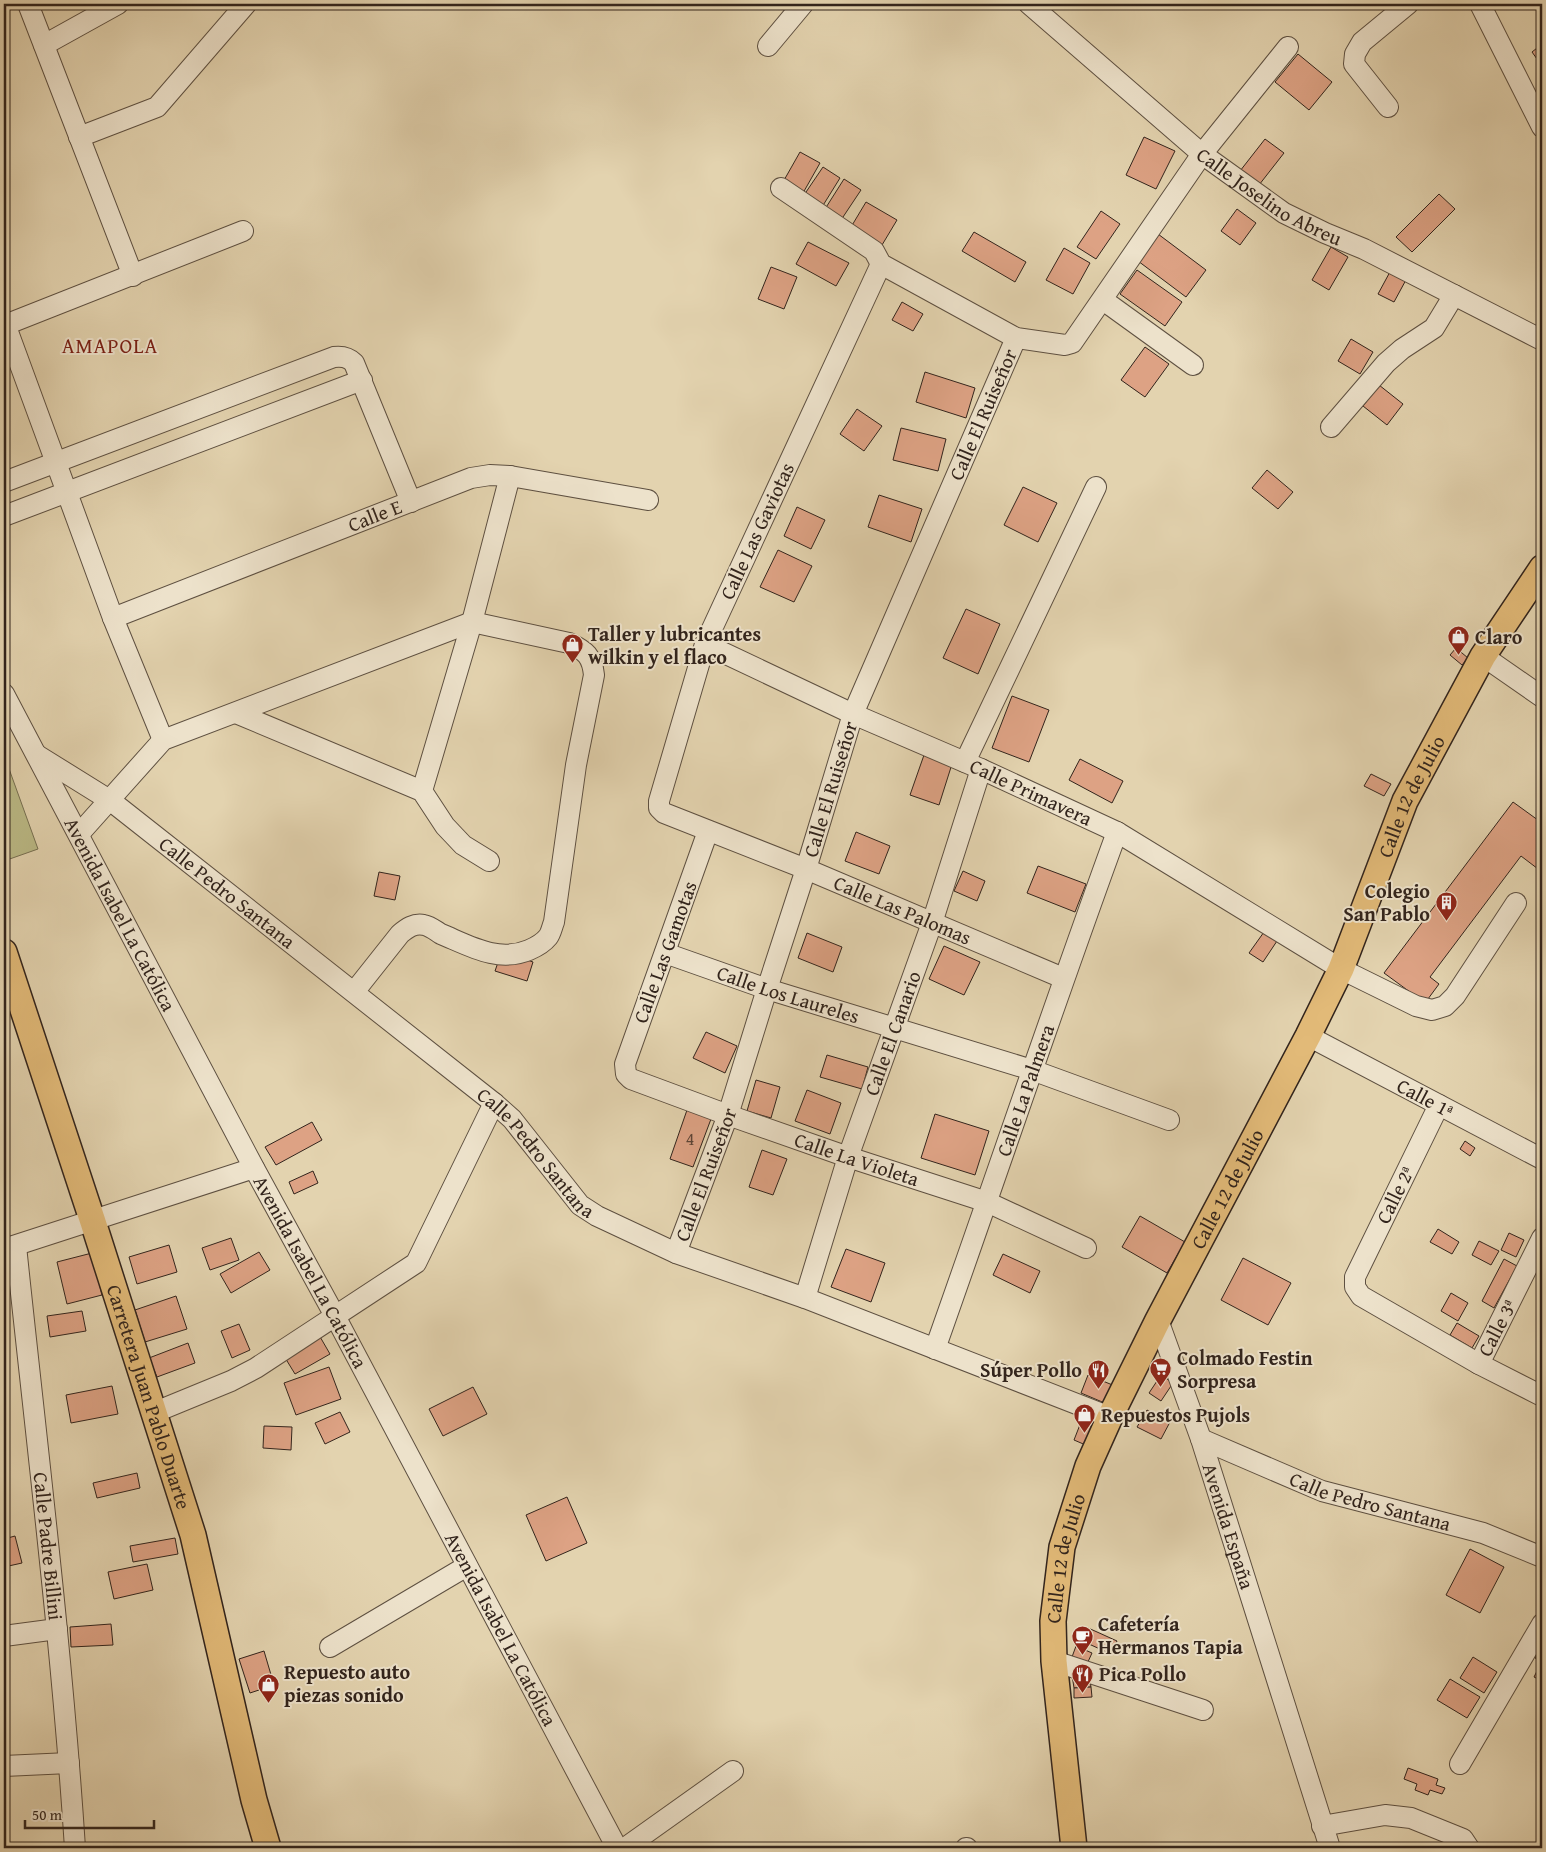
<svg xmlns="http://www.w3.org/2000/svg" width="1546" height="1852" viewBox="0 0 1546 1852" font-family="'Gentium Book Plus',serif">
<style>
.green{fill:#bbba86;stroke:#766f51}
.building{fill:#dda284;stroke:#32241c}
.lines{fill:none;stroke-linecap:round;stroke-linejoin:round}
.minor-casing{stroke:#5e5041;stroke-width:22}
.major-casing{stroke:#32241c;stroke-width:28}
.minor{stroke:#ede2cb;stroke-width:20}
.major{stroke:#e2ba78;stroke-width:25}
.labels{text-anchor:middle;stroke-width:4;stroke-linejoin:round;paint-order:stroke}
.number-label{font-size:18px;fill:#5d4436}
.street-label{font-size:20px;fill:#32241c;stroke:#ede2cb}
.poi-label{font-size:20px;font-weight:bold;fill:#32241c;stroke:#ede2cb;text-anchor:start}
.neighbourhood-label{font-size:21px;letter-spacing:1px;fill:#7a1f14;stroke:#ede2cb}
</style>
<rect width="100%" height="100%" fill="#e3d3af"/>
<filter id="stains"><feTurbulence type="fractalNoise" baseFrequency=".004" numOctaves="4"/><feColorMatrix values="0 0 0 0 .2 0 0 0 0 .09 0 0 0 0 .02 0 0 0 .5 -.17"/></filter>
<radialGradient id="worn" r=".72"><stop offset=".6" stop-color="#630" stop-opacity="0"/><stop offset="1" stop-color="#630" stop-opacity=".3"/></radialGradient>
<!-- green -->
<path class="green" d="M8,766l30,83 -34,12v-93z"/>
<!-- building -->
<g class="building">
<path d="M1542,44v22l-10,-14z"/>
<path d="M1298,54l34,28 -23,28 -34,-28z"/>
<path d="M1144,137l31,14 -19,38 -30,-14z"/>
<path d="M1265,139l19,14 -25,32 -19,-14z"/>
<path d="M800,152l20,11 -17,30 -20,-11z"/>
<path d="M823,167l17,11 -18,29 -18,-12z"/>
<path d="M844,179l17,11 -20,30 -16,-11z"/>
<path d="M1439,194l16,15 -43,43 -16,-15z"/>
<path d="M866,202l31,18 -15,25 -31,-18z"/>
<path d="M1237,209l19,14 -16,22 -19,-14z"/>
<path d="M1101,211l19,13 -24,35 -19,-12z"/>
<path d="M974,232l52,30 -11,20 -53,-31z"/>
<path d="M1158,234l48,36 -20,27 -48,-36z"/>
<path d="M808,242l41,21 -13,23 -40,-22z"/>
<path d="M1331,247l17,10 -19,33 -17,-10z"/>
<path d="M1064,248l26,15 -17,31 -27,-14z"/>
<path d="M771,267l26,10 -13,32 -26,-10z"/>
<path d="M1137,270l45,32 -17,24 -45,-32z"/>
<path d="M1391,270l16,8 -13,24 -16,-8z"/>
<path d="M902,302l21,12 -10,17 -21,-11z"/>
<path d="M1351,339l22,13 -13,22 -22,-13z"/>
<path d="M1145,347l24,17 -24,33 -24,-17z"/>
<path d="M925,372l50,16 -9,30 -50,-16z"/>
<path d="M1379,385l24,19 -16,21 -24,-19z"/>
<path d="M857,409l25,17 -18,25 -24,-17z"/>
<path d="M901,428l45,11 -8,32 -45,-11z"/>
<path d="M1267,470l26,22 -15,17 -26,-21z"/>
<path d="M1023,487l34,16 -19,39 -34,-17z"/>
<path d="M879,495l43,14 -11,33 -43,-15z"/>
<path d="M797,507l28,13 -14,29 -27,-13z"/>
<path d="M778,550l34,16 -18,36 -34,-15z"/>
<path d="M966,609l34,15 -22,50 -35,-16z"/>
<path d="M1456,648l12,10 -6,7 -12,-10z"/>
<path d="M1012,696l37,14 -20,52 -37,-14z"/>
<path d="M924,755l28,9 -13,41 -29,-10z"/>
<path d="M1080,759l43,22 -11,22 -43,-23z"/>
<path d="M1371,774l20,10 -7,12 -20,-10z"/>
<path d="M1513,802l29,21v49l-21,-16 -91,121 9,7 -14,19 -41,-30z"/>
<path d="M856,832l34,14 -11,28 -34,-13z"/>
<path d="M1038,866l48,18 -11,28 -48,-19z"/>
<path d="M963,871l22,10 -8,20 -23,-10z"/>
<path d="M379,872l21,4 -5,24 -21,-4z"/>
<path d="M1264,932l13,9 -14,21 -14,-9z"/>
<path d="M807,933l35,14 -9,25 -35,-14z"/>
<path d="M944,946l36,16 -16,33 -35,-16z"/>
<path d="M502,951l31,11 -6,19 -32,-10z"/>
<path d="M706,1032l31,14 -12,27 -32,-15z"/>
<path d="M827,1055l41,12 -6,22 -42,-12z"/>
<path d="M756,1080l24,7 -9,31 -24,-7z"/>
<path d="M807,1090l34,13 -11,31 -35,-13z"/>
<path d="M687,1110l24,9 -18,48 -23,-8z"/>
<path d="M935,1114l54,17 -14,44 -54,-17z"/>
<path d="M312,1122l10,18 -46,25 -11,-18z"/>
<path d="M1465,1141l10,7 -5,8 -10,-7z"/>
<path d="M762,1150l25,9 -14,36 -24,-8z"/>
<path d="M313,1171l5,12 -24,11 -5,-12z"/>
<path d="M1140,1216l45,26 -18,31 -45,-26z"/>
<path d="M1438,1229l21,13 -7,12 -22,-12z"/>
<path d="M1509,1233l15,7 -8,17 -15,-7z"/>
<path d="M231,1238l8,22 -29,10 -8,-22z"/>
<path d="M1479,1241l20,10 -8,14 -19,-10z"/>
<path d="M169,1245l8,27 -40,12 -8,-27z"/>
<path d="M846,1249l39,14 -14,39 -40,-15z"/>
<path d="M259,1252l11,18 -39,23 -11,-19z"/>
<path d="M92,1253l10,42 -35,9 -10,-42z"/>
<path d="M1003,1254l37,17 -10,22 -37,-18z"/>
<path d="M1243,1258l48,25 -23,42 -47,-25z"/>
<path d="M1504,1259l13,7 -23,42 -12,-7z"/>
<path d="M1451,1293l17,10 -10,18 -17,-10z"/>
<path d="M176,1296l11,33 -42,13 -10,-32z"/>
<path d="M82,1311l4,20 -36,6 -3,-21z"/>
<path d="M1457,1323l22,13 -7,12 -22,-13z"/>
<path d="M239,1324l11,26 -18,8 -11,-27z"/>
<path d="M319,1335l11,19 -35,20 -11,-18z"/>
<path d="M188,1343l7,20 -38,14 -8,-19z"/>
<path d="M329,1367l12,32 -45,16 -12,-32z"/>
<path d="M1088,1375l27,11 -8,18 -26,-11z"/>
<path d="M1161,1375l12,8 -12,18 -12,-8z"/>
<path d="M112,1386l6,28 -47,9 -5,-28z"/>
<path d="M473,1387l14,27 -44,22 -14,-27z"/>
<path d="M1147,1410l23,12 -9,17 -24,-12z"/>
<path d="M340,1412l10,20 -25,12 -10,-21z"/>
<path d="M1081,1422l14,6 -7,18 -14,-6z"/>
<path d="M264,1426l28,1 -1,23 -28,-2z"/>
<path d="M137,1473l3,15 -43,10 -4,-15z"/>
<path d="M567,1497l20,46 -41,18 -20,-46z"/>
<path d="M15,1536l7,27 -18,4v-28z"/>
<path d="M175,1538l3,16 -45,8 -3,-16z"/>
<path d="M1470,1549l34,18 -24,46 -34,-18z"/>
<path d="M147,1564l6,26 -39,9 -6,-27z"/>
<path d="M111,1624l2,21 -42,2 -1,-20z"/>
<path d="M1086,1627l31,14 -6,13 -31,-14z"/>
<path d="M1076,1646l16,7 -5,11 -15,-7z"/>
<path d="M1540,1648l2,1v32l-8,-4 8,-16 -7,-3z"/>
<path d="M264,1651l10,34 -24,8 -11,-34z"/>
<path d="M1473,1657l24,15 -13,21 -24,-15z"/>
<path d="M1072,1675l18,6 1,6 -17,1z"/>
<path d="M1450,1679l30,18 -13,21 -30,-18z"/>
<path d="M1091,1687l1,10 -18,1v-10z"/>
<path d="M1408,1768l30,11 -2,6 9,3 -3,6 -12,-4 -2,5 -13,-5 2,-6 -13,-5z"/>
</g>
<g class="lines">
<defs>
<g id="minor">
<path d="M28,4l105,272"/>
<path id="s1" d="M1029,4l173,150 82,59 41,20 39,16 178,91"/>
<path d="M1480,4l62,123"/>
<path d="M44,45l74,-41"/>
<path d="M768,46l35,-42"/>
<path d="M1388,107l-34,-43 1,-10 7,-12 46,-38"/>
<path d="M79,137l78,-30 89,-103"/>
<path d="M781,188l93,63 7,13 135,74 49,7 7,-2 130,-189 86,-107"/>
<path id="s2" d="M881,264l-176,380 -46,157v7l5,5 142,56 257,109"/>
<path d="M1103,300l90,65"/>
<path d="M4,321l109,297 50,122"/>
<path d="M5,325l238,-94"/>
<path d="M1331,427l55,-64 16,-14 32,-21 20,-33"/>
<path d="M4,482l330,-125c8,-1 14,0 20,6l57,139"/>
<path d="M4,516l358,-136"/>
<path id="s3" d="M113,618l358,-140 19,-3 20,1 138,24"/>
<path id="s4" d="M705,644l148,70 128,55 136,63 224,137 75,37 16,4 13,-4 10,-10 61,-93"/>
<path d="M1483,656l59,41"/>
<path id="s5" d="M4,694l250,474 81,148 282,532"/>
<path d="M236,713l186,78 23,35 18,19 26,16"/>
<path id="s6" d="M37,755l74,46 383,302 18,16 68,86 17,11 79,37 129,45 305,119"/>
<path d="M965,762l131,-275"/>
<path d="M422,791l50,-169 38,-146"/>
<path id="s7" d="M708,831l-83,233 1,10 5,5 97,36 120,42 139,45 99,46"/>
<path d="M79,834l84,-94 309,-118 97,21c17,8 23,13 25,32l-18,90 -22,157c-2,5 -3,11 -6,15 -4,5 -12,10 -19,13 -31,13 -59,-4 -88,-16 -5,-3 -11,-8 -17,-9 -10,-2 -17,3 -24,9l-46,58"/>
<path id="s8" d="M665,953l102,36 265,81 137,50"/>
<path d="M1308,1036l234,123"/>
<path d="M1439,1105l-84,172v10l6,9 118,68 63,32"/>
<path id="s9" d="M16,1246c21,201 46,401 59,602"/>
<path d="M4,1249l250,-81"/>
<path id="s10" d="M676,1253l52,-138 39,-126 39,-120 47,-155 163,-376"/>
<path id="s11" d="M805,1298l43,-141 84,-234 49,-154"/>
<path id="s12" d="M1158,1320l43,119 129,409"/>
<path id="s13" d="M935,1349c61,-172 119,-345 182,-517"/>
<path d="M1479,1364l63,-126"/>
<path d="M153,1413l78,-32 25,-13 160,-105 78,-160"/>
<path id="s14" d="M1201,1439l121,52 161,42 59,24"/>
<path d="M4,1636l53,-7"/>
<path d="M330,1647l137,-81"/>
<path d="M1054,1661l149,49"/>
<path d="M1460,1764l82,-140"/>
<path d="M4,1766l65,-3"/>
<path d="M1322,1826l63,-11 26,3 52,21 6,9"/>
<path d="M625,1848l108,-77"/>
<path d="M966,1848h1"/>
</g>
<g id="major">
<path id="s15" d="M4,952l89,270 100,313 61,265 14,48"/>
<path id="s16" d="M1074,1848l-20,-187 -1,-40 9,-74 26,-81 22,-49 48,-97 150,-284 33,-67 64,-168 78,-145 59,-88"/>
</g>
</defs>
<!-- minor casing -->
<use href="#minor" class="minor-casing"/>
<!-- major casing -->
<use href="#major" class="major-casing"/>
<!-- minor -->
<use href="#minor" class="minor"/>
<!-- major -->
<use href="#major" class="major"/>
</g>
<!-- icons -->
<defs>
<symbol id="shop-pin" viewBox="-11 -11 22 30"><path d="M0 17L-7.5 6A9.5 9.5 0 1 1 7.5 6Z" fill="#8f2418" stroke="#ede2cb"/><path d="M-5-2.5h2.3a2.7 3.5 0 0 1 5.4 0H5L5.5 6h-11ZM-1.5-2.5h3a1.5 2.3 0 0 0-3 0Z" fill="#fff"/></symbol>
<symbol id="building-pin" viewBox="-11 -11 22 30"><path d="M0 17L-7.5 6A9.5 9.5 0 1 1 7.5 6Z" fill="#8f2418" stroke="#ede2cb"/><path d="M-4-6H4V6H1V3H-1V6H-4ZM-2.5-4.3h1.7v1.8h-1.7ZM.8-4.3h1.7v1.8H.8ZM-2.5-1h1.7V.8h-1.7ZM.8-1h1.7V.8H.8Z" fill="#fff"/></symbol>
<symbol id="supermarket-pin" viewBox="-11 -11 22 30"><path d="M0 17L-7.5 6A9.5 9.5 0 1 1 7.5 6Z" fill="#8f2418" stroke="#ede2cb"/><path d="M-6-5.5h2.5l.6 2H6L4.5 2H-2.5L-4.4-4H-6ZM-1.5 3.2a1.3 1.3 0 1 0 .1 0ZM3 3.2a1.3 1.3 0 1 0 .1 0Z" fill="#fff"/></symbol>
<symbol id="restaurant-pin" viewBox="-11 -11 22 30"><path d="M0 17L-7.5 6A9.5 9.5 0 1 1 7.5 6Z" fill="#8f2418" stroke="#ede2cb"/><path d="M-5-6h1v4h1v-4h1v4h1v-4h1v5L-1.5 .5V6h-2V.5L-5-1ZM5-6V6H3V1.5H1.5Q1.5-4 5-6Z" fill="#fff"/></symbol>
<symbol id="cafe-pin" viewBox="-11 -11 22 30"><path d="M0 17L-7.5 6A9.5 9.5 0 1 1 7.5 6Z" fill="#8f2418" stroke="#ede2cb"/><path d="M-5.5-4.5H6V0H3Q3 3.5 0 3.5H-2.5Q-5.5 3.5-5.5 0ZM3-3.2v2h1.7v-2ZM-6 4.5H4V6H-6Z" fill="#fff"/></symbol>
</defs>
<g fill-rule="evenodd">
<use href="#shop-pin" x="1446" y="624" width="25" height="34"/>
<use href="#shop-pin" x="560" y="632" width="25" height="34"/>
<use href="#building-pin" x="1434" y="890" width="25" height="34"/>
<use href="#supermarket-pin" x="1148" y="1356" width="25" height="34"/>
<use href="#restaurant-pin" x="1086" y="1358" width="25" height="34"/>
<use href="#shop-pin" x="1072" y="1402" width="25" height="34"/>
<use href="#cafe-pin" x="1070" y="1624" width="25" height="34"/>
<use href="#restaurant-pin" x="1070" y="1662" width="25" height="34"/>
<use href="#shop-pin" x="256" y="1672" width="25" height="34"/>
</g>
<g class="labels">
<!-- number labels -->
<g class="number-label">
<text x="690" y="1145">4</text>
</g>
<!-- street labels -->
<g class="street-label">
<text dy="7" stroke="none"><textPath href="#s1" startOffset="309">Calle Joselino Abreu</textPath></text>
<text dy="7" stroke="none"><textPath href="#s10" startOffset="894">Calle El Ruiseñor</textPath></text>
<text dy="7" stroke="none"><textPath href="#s3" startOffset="281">Calle E</textPath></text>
<text transform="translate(757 531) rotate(-65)" y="7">Calle Las Gaviotas</text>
<text dy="7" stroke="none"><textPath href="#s10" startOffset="489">Calle El Ruiseñor</textPath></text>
<text dy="7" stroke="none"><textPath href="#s4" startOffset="358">Calle Primavera</textPath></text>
<text dy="7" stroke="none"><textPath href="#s16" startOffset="1132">Calle 12 de Julio</textPath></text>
<text dy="7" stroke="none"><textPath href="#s6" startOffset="235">Calle Pedro Santana</textPath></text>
<text dy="7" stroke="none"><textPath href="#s2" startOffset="854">Calle Las Palomas</textPath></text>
<text dy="7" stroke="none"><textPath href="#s5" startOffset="249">Avenida Isabel La Católica</textPath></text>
<text transform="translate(665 952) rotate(-70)" y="7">Calle Las Gamotas</text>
<text dy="7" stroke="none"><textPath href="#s8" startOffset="130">Calle Los Laureles</textPath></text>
<text dy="7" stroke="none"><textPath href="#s11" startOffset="279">Calle El Canario</textPath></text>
<text dy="7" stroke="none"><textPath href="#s13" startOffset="274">Calle La Palmera</textPath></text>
<text transform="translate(1425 1098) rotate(28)" y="7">Calle 1ª</text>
<text dy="7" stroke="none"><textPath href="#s6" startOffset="640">Calle Pedro Santana</textPath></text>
<text dy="7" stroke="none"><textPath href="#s7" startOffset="504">Calle La Violeta</textPath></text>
<text dy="7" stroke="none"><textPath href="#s10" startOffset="84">Calle El Ruiseñor</textPath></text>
<text dy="7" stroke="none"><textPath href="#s16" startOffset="698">Calle 12 de Julio</textPath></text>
<text transform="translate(1395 1195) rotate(-64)" y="7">Calle 2ª</text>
<text dy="7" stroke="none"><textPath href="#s5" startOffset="654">Avenida Isabel La Católica</textPath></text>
<text transform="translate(1497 1328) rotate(-63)" y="7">Calle 3ª</text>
<text dy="7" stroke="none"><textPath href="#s15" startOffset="468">Carretera Juan Pablo Duarte</textPath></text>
<text dy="7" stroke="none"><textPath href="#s14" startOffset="181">Calle Pedro Santana</textPath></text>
<text dy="7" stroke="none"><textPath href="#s12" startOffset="218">Avenida España</textPath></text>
<text dy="7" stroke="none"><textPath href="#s9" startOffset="302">Calle Padre Billini</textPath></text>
<text dy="7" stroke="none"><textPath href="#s16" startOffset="292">Calle 12 de Julio</textPath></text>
<text dy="7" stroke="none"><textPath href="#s5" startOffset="1059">Avenida Isabel La Católica</textPath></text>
</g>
<!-- poi labels -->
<g class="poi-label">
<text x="588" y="641">Taller y lubricantes<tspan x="588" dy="23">wilkin y el flaco</tspan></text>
<text x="1475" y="644">Claro</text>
<text x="1430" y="898" text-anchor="end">Colegio<tspan x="1430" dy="23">San Pablo</tspan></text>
<text x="1177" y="1365">Colmado Festin<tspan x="1177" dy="23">Sorpresa</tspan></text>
<text x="1082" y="1377" text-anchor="end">Súper Pollo</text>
<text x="1101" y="1422">Repuestos Pujols</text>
<text x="1098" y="1631">Cafetería<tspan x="1098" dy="23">Hermanos Tapia</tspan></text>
<text x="284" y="1679">Repuesto auto<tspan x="284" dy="23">piezas sonido</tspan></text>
<text x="1099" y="1681">Pica Pollo</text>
</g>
<!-- neighbourhood labels -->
<g class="neighbourhood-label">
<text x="110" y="353">AMAPOLA</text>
</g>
</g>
<!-- margin -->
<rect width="1546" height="1852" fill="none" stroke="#e3d3af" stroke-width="20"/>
<rect x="5" y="5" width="1536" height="1842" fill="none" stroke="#32241c" stroke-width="2.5"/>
<rect x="10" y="10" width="1526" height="1832" fill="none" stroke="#32241c"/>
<!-- scale -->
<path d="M25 1820v8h129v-8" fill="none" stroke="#32241c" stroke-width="2.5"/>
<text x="32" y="1820" font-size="15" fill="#32241c" stroke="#ede2cb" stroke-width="4" paint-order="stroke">50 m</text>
<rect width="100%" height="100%" filter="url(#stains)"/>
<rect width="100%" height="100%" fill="url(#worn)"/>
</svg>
